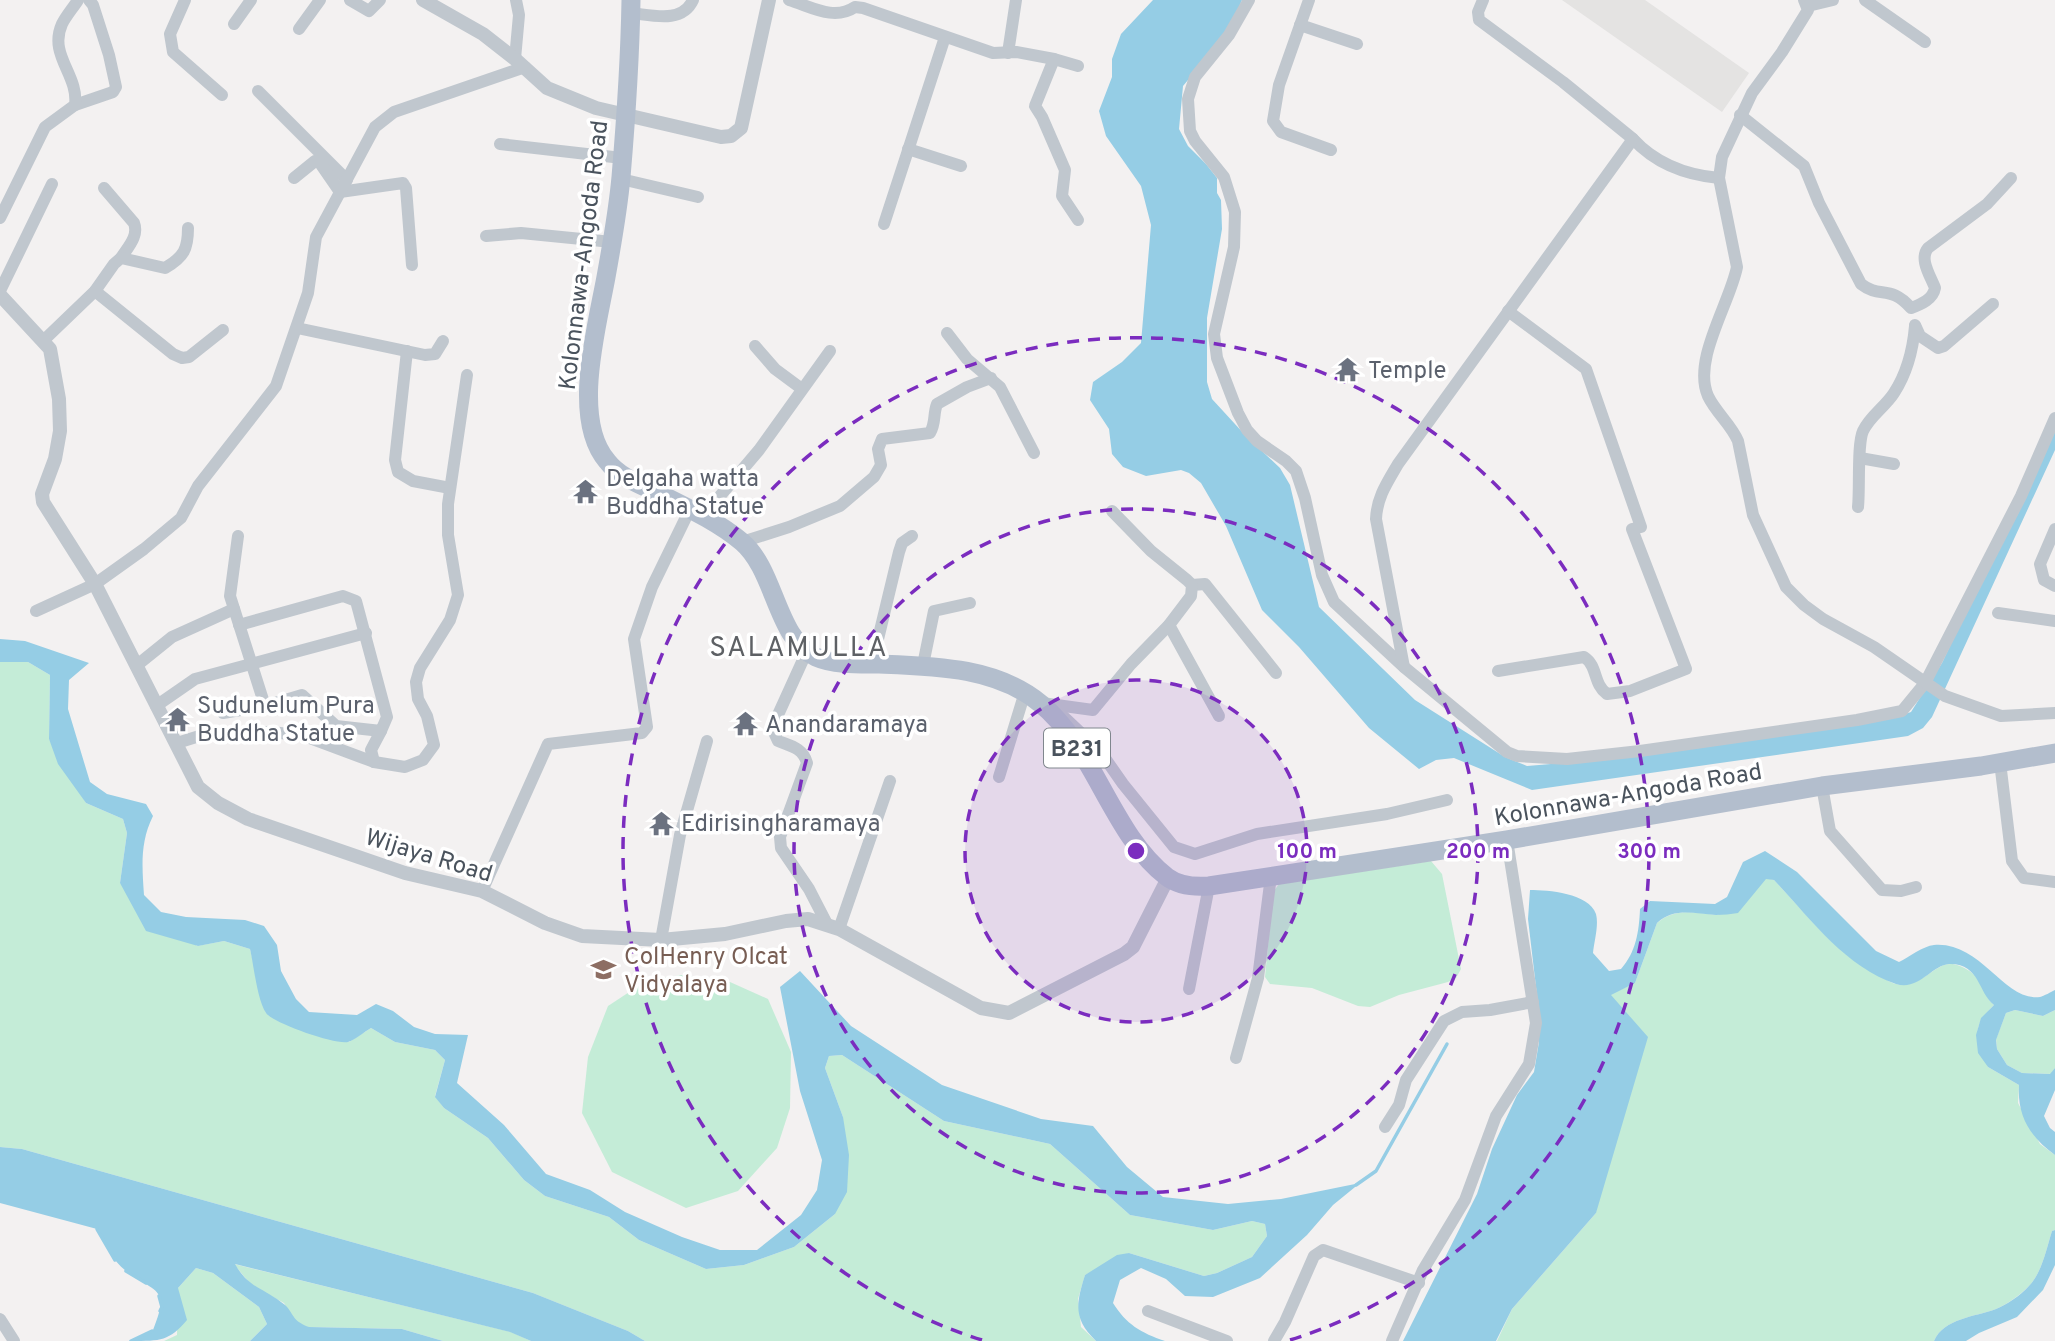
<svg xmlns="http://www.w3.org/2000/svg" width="2055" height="1341" viewBox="0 0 2055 1341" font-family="Overpass,sans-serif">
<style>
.education{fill:#e4e3e2}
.green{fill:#c4ecd7}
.water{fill:#95cde5}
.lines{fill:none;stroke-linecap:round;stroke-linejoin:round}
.stream{stroke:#95cde5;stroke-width:3.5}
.minor{stroke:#c0c7ce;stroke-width:12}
.tertiary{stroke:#c0c7ce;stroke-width:14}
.primary{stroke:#b3becd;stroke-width:19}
.ring{fill:none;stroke:#7b2cbf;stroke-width:3.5;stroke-dasharray:12 9}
.labels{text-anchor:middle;stroke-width:7;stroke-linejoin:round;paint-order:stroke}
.shield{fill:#fff;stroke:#80878e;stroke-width:2}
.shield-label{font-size:23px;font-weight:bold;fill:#4a535d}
.street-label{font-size:24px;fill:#4a535d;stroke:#fff}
.worship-label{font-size:24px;fill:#5b616d;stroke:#fff;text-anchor:start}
.education-label{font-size:24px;fill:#785e54;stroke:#fff;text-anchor:start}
.quarter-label{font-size:28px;letter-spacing:2px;fill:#5e6165;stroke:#fff}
.centre{fill:#7b2cbf;stroke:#fff;stroke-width:3.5}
.ring-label{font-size:21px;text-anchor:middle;font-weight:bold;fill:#7b2cbf;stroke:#fff;stroke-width:7;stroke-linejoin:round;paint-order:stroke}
</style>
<rect width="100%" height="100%" fill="#f3f1f1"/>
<!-- education -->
<path class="education" d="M1562,0h83l104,73 -27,39z"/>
<!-- green -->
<g class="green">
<path d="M0,662h28l22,13 -1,64 37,64 37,16 4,14 -7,50 77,63 27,-5 26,8 16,64 83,29 22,-14 24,14 40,8 10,10 -10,36 9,12 44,30 36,42 21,16 64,21 30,23 67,29 38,-4 50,-18 41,-33 8,-97 -18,-49 4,-12 13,-1 102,66 106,23 80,71 83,15 39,-9 13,3 2,12 -15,21 -35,16 -13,3 -75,-23 -44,22 -7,24 3,28 15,14h-451l-17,-10 -95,-38 -511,-144 -22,-2z"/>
<path d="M1431,861l11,13 19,95 -5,9 -8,4 -49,13 -29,12 -12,-1 -46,-18 -42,-4 -5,-7 8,-85 6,-8z"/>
<path d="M1766,878l8,2c33,35 63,75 107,97 4,2 10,6 15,7 21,4 33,-13 48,-19 13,-5 31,8 37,17 6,9 4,16 13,23 -25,25 -17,32 -6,62l31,18 -1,18 22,41 15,11v75l-3,1c-6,19 -10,42 -24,56 -8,8 -22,18 -32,22 -21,8 -52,9 -62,32h-437l15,-32 84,-96 15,-219 24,-11 22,-60c18,-16 39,-10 61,-8z"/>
<path d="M681,975l49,7 38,17 23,53 -1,56 -13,40 -39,43 -52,17 -74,-36 -30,-59 6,-56 20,-51 38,-25z"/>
<path d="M2015,1010l28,6 12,-6v58l-4,6 -29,-1 -15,-8 -10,-16 -1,-10 10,-26z"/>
<path d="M234,1264l277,68 20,9h-88l-41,-12 -94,-2 -12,-4 -12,-20 -33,-18z"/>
<path d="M196,1268l17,5 46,34 8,17 -17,17h-86l13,-6 1,-47z"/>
</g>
<!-- water -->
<g class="water">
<path d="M1153,0h89l-14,32 -45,54 -4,43 9,17 18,18 11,14v15l4,7 1,29 -15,89v64l5,17 34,37 34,32 10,17 29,122 96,93 90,57 22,9 72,-6 291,-41 21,-7 31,-49 113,-240v27l-123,267 -9,11 -15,8 -376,54 -78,-32 -18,2 -17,9 -50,-41 -70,-81 -37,-37 -36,-84 -25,-43 -12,-10 -8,-3 -35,6 -23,-9 -11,-13 -3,-25 -19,-29 3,-18 29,-20 19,-19 10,-118 -10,-39 -35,-50 -7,-25 13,-34v-18l9,-25z"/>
<path d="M0,639l25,2 64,22 -20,17 -1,29 22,73 17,12 39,10 7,12c-13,26 -11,50 -9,79l17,17 25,5 59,3 19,6 13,19 4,26 15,28 13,13 48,3 19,-11 17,7 21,16 21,7 33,1 -11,48 47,42 42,49 44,16 35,22 57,25 38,13h37l44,-35 16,-25 5,-30 -22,-69 -20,-104 20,-16 51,55 91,59 99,34 52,7 34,41 36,30 65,7 53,-5 79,-16 -27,22 -26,30 -47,43 -47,19 -28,-1 -19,-17 -25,-11 -21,12 -7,23c13,21 28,30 52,38h-69c-23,-22 -20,-37 -11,-66l32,-20 12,-2 75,23 13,-3 35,-16 15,-21 -2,-12 -13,-3 -39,9 -83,-15 -80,-71 -106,-23 -102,-66 -13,1 -4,12 18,49 6,38 -2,37 -12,22 -41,33 -50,18 -38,4 -67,-29 -30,-23 -64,-21 -21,-16 -36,-42 -44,-30 -9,-11 10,-37 -10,-10 -40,-8 -24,-14c-7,4 -16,12 -23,14 -13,3 -75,-19 -82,-29 -9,-14 -12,-47 -16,-64l-26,-8 -26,5 -52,-15 -26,-48 7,-50 -4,-14 -37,-16 -28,-39 -9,-25 1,-64 -22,-13h-28z"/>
<path d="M1765,851l32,21 79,79 23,11c10,-5 24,-16 35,-17 47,-4 70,57 106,52 4,-1 11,-5 15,-7v20l-12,6 -28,-6 -9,3 -10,27 1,9 10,16 15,8 28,1 5,-6v22l-11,26 6,12 5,4v23c-25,-18 -38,-39 -36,-70l-31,-18 -10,-14 -2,-18 5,-17 13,-13c-16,-12 -14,-42 -45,-41 -17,1 -30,27 -53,20 -51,-17 -87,-67 -122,-104l-8,-1 -28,34c-7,1 -15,2 -22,2 -22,-1 -41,-8 -59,8l-22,60 -24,12 37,42 -52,176 -84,96 -16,32h-93l74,-147 15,-45 25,-54 17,-23 5,-30 -1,-38 -10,-85 2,-29c18,0 59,3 66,24 3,11 -2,28 -3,39l16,18 12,-2c15,-17 18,-37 19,-60l10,-8 65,3 12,-7 16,-35z"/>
<path d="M0,1147l22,2 511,144 95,38 17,10h-114l-21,-9 -275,-68c13,23 26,23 46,38 14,9 8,18 28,25l93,2 41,12h-193l17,-17 -8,-17 -46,-34 -17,-5 -18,20 9,32c-18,21 -26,21 -56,21l22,-11c17,-43 4,-36 -27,-59 -14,-11 -21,-27 -29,-42l-97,-26z"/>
<path d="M2055,1230v35l-12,25 -26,27 -38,16 -13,8h-32c10,-23 41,-24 62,-32 10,-4 25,-14 32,-22 14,-14 18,-37 24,-56z"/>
</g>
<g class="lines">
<!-- stream -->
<g class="stream">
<path d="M1356,1185l20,-14 71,-127"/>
<path d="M97,1229l18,31"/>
<path d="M126,1271l20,12"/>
<path d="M159,1296l3,11 -2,4"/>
<path d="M131,1341l21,-10"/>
</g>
<!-- minor -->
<g class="minor">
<path d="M185,0l-15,34 3,18 49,43"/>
<path d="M350,0l19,11 11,-11"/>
<path d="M789,0c23,7 45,21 66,7l8,1 130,45 23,-1 38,7 24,7"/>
<path d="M1249,0l-20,35 -34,42 -7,22 2,32 5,10 29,36 11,35 -1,35 -20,87 3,24 21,55 9,17 10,11 29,20 10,10 9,27 17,77 12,27 70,65 103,85 10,4 50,3 73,-8 217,-31 45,-9 23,-28 96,-187 34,-78"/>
<path d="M1309,0l-30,85 -6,36 8,11 50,18"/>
<path d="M1483,0l-5,12 1,8 84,62 70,57c23,25 53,36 86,39"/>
<path d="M1804,0l4,10 -26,42 -30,41 -30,64 -3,21 18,89c-7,36 -45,93 -29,129 8,17 23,28 30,45l15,74 33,72 18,18 19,14 51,28 71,49 56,20 54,-3"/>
<path d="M1865,0l60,42"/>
<path d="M1808,6l25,-6"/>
<path d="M631,13c21,2 51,11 62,-13"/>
<path d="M234,24l17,-24"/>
<path d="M1300,25l57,19"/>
<path d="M299,29l21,-29"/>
<path d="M1008,53l8,-53"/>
<path d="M515,59l4,-44 -3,-15"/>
<path d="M1054,59l-19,47 7,11 23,53 -3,26 16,24"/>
<path d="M258,91l89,89"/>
<path d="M75,105l38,-13 3,-5 -7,-32 -16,-50 -4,-5"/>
<path d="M1740,115l64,51 15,37 42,81c19,15 29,0 50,24 11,-4 22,-9 24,-20 -5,-13 -16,-29 -7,-40l59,-44 24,-26"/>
<path d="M500,144l122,14"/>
<path d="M908,149l53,17"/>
<path d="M294,178l21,-17 5,2 20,29 63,-9 3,5 6,77"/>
<path d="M621,179l77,18"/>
<path d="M104,188l30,35c5,13 -6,24 -13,35"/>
<path d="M0,218l45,-91 30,-22c4,-30 -27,-50 -13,-81 4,-8 11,-16 16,-24"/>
<path d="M884,224l61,-187"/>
<path d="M486,236l35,-3 91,9"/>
<path d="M0,291l52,-107"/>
<path d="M95,291l78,63 9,4 7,-1 34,-27"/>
<path d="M1915,325l5,11 18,12 6,-2 49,-42"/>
<path d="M297,328l128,27 10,-1 8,-13"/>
<path d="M947,333l20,26 33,28 34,66"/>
<path d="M44,340l51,-49 19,-27 7,-6 44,10c19,-11 23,-19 23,-40"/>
<path d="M755,346l20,23 27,20"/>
<path d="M407,351l-12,109 3,12 15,9 37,7"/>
<path d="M1860,458l34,6"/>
<path d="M1858,507c2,-18 -1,-63 5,-76 7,-15 22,-24 31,-38 13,-20 19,-44 21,-67"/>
<path d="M703,516l56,-66 71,-99"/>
<path d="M2055,529l-15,35 4,16 11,6"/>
<path d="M238,536l-8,60 35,110"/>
<path d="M742,542l47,-15 51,-21 34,-29 7,-12 -3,-16 4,-10 48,-6c6,-10 3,-19 7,-29l30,-17 24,-9"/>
<path d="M1192,585l13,-1 71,89"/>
<path d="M36,611l59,-27 49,-35 37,-31 17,-32 78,-100 32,-93 8,-56 59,-110 19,-15 131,-45"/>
<path d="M1998,613l57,8"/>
<path d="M1169,625l50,91"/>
<path d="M807,651l-35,77 6,13c13,5 25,7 29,22l-27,74 1,11 28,41 18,35"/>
<path d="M872,664l27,-112 3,-9 10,-7"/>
<path d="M923,665l11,-54 36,-8"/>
<path d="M136,666l36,-29 62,-28"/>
<path d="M1404,667l-28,-148c1,-22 11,-36 22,-55l235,-325"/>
<path d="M1498,671l86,-14c14,9 9,27 23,37l23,-3 56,-22 -54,-140 9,-2 -55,-158 -78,-58"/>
<path d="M1042,703l51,7 38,-46 38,-39 22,-29 1,-11 -5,-5 -36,-29 -39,-40"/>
<path d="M156,706l39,-27 171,-46"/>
<path d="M223,713l42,-7 37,-11 34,31 45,5 6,-14 -31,-116 -13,-5 -104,29"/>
<path d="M1063,716l37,35 23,33 51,63 21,7 62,-20 130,-20 60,-14"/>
<path d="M177,743l32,-10 63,-1 32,4 70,26 31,5 18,-7 11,-15 -7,-29 -9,-17 -2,-17 4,-14 30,-48 8,-25 -10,-60v-31l19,-129"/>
<path d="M374,762l-3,-12 10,-19"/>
<path d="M2000,762l12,99 12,17 31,4"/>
<path d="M999,777l26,-85"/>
<path d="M1822,786l8,45 52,59 19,1 15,-4"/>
<path d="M482,891l66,-147 94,-11 5,-6 -13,-88 18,-52 38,-78"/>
<path d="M839,929l51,-148"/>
<path d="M661,940l19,-105 27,-94"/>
<path d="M1189,989l20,-103"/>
<path d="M1236,1058l22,-80 13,-102"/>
<path d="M1385,1127l14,-22 7,-25 38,-59 18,-9 28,-2 43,-8"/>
<path d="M1148,1311l79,30"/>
<path d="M0,1319l14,22"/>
<path d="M1274,1341l11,-19 29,-66 9,-6 96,33"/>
<path d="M1392,1341l31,-71 42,-70 31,-84 33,-52 7,-41 -29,-183"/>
</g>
<!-- tertiary -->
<g class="tertiary">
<path d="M423,0l60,34 32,25 32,29 49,20 125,29 10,-1 10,-8 28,-128"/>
<path d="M0,295l50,54 9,50 1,32 -5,28 -13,35 1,8 52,82 103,203 20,16 30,16 157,54 77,18 63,32 37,13 79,4 64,-6 61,-13 22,-2 31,10 142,79 28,5 115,-59 9,-7 35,-69"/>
</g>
<!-- primary -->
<path class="primary" d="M631,0c-1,59 -5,118 -10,177 -3,33 -9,67 -15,100 -9,50 -35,142 1,184 13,17 35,24 53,33 28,14 58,28 82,48 34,29 34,97 74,115 18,8 43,7 63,7 55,2 118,3 162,40 53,43 71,131 126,173 12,9 28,10 42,9l298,-46 315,-54 159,-20 74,-13"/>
</g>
<!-- distance rings -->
<circle cx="1136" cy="851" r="171" fill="#7b2cbf" fill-opacity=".12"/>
<g class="ring">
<circle cx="1136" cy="851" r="171"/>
<circle cx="1136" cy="851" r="342"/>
<path d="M982 1340A513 513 0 1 1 1290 1340"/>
</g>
<!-- icons -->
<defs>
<symbol id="temple-bare" viewBox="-9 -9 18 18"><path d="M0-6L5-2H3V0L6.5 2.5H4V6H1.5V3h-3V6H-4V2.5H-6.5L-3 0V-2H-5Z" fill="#6b7280" stroke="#fff" stroke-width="2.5" paint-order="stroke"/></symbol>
<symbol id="school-bare" viewBox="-9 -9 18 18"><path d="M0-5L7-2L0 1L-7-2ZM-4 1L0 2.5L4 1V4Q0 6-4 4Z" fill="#8d6e63" stroke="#fff" stroke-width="2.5" paint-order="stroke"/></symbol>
</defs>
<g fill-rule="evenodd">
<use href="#temple-bare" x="1330" y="352" width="35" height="35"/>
<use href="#temple-bare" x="568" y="474" width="35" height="35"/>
<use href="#temple-bare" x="160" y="702" width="35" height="35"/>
<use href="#temple-bare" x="728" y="706" width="35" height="35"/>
<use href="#temple-bare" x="644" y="806" width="35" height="35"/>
<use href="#school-bare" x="586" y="952" width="35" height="35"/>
</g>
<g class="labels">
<!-- shield labels -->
<rect class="shield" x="1044" y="728.5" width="66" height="39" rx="5"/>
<g class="shield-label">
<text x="1077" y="756">B231</text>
</g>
<!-- street labels -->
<g class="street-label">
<text transform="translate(583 255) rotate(-83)" y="8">Kolonnawa-Angoda Road</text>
<text transform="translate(1628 794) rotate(-10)" y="8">Kolonnawa-Angoda Road</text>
<text transform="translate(429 855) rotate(17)" y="8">Wijaya Road</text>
</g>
<!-- worship labels -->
<g class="worship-label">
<text x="1368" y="378">Temple</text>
<text x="606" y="486">Delgaha watta<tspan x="606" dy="28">Buddha Statue</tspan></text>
<text x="197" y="713">Sudunelum Pura<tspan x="197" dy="28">Buddha Statue</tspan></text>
<text x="765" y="732">Anandaramaya</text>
<text x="681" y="831">Edirisingharamaya</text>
</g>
<!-- education labels -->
<g class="education-label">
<text x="624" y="964">ColHenry Olcat<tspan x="624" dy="28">Vidyalaya</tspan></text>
</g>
<!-- quarter labels -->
<g class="quarter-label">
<text x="799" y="656">SALAMULLA</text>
</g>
</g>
<circle cx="1136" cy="851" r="10" class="centre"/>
<g class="ring-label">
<text x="1307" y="858">100 m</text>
<text x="1478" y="858">200 m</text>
<text x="1649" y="858">300 m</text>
</g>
</svg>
